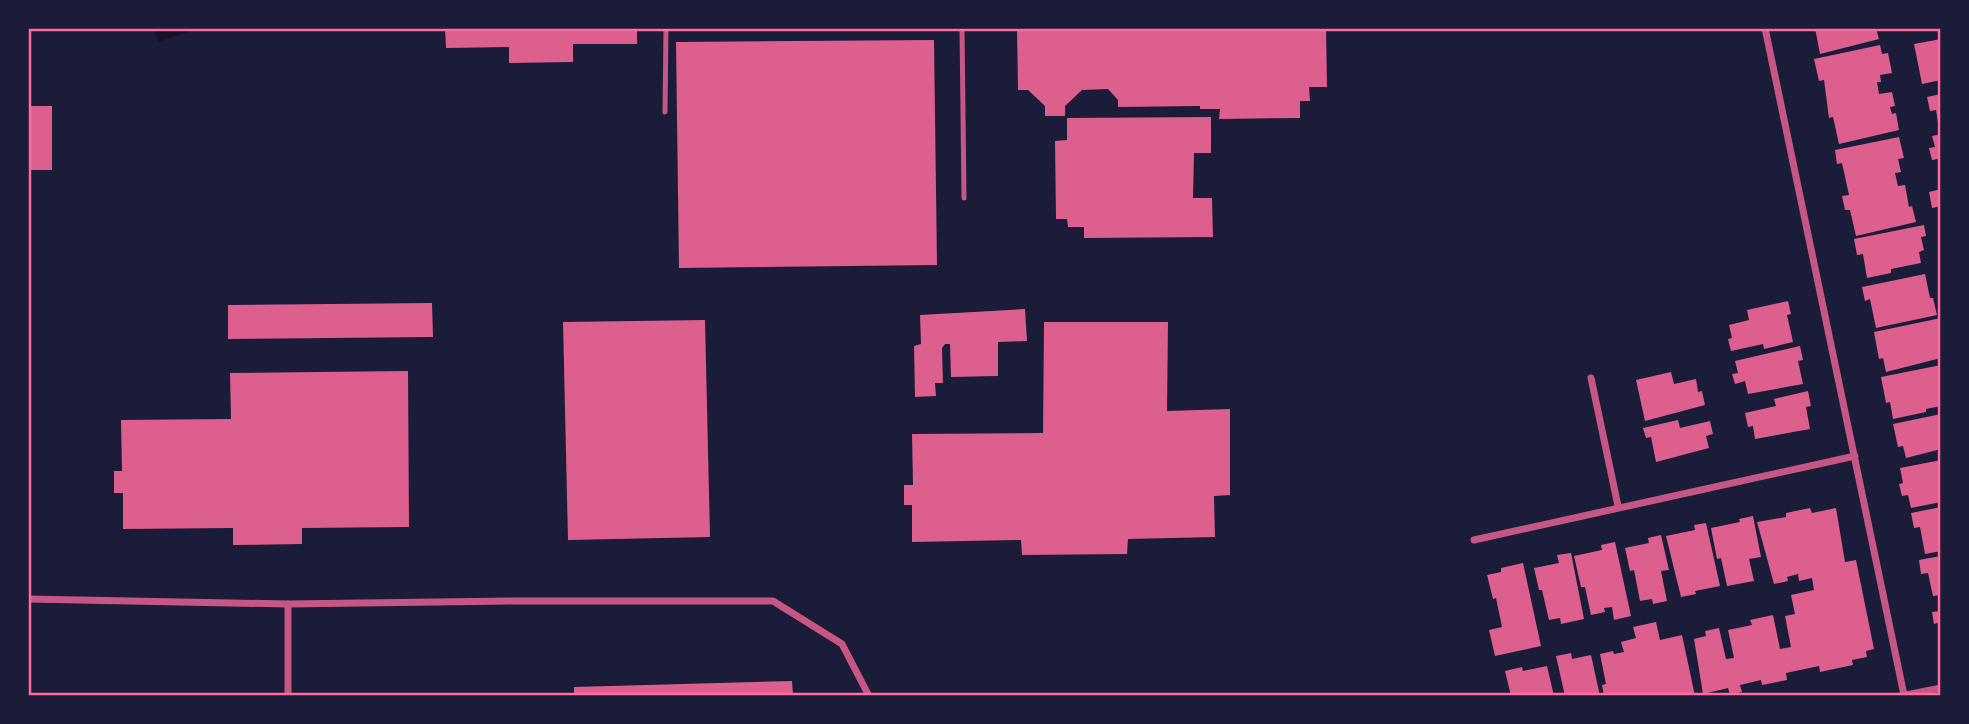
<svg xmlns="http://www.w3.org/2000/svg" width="1969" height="724" viewBox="0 0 1969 724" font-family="'Fira Sans Condensed',sans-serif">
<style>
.water{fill:#12122b}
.building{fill:#dd5f8e}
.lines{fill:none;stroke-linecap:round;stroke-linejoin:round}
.service{stroke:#c65784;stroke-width:5}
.minor{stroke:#c65784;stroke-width:7}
.neatline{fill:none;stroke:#ff6b9d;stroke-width:2.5}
</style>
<rect width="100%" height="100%" fill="#1b1b3a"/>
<!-- water -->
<path class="water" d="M154,28h45l-41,14z"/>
<!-- building -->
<g class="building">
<path d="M445,28h192v16h-64v18l-64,1v-16l-63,1z"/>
<path d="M1017,28h309l1,59h-18l1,14h-10v17l-81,1 1,-10h-20v-3l-82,1v-7l-10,-11 -26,1 -17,16v10h-20v-10l-17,-16h-10z"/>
<path d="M1815,28h61l3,11 -59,15z"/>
<path d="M1941,39v41l-19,4 -8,-40z"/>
<path d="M934,40l3,225 -258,3 -3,-226z"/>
<path d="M1880,45l2,9 6,-1 4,20 -12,2 1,7h-4l2,12 13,-2 3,14 -5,1 2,7 4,-1 3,17 -60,14 -6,-27 -4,1 -5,-38 -5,1 -5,-22z"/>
<path d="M1941,94v28h-3l-2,-12 -6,1 -3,-14z"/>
<rect x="28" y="106" width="24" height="64"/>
<path d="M1211,117v36h-17l-1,45h19l1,39 -129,1v-11h-16l-1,-8h-11l-1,-78 12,-1v-22z"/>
<path d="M1941,134v32h-1l-2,-7 -6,1 -3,-12 6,-1 -3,-11z"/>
<path d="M1899,137l5,21 -6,1 3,13 -6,1 3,13 7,-1 4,22 3,-1 4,16 -60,14 -6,-26h-5l-3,-14 7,-1 -7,-32 -5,1 -2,-14z"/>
<path d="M1941,189v17l-9,2 -3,-16z"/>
<path d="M1924,225l2,11 -5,1 3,13 -5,2 2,11 -30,6v4l-24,5 -4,-24 -6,1 -3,-16z"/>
<path d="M1925,274l5,24h3l4,17 -61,13 -6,-29 -5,2 -3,-14z"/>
<path d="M1788,301l3,13 -4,1 6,27 -29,7 -1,-5 -32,7 -3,-12 4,-1 -3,-13 20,-5 -2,-10z"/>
<path d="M432,303l1,34 -205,2v-34z"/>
<path d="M1025,309l2,32 -29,1v34l-47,1 -1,-33h-5l-3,4 1,35h-8l1,13 -21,1 -1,-51 7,-2 -1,-29z"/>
<path d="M1941,318v40l-55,14 -3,-14 -4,1 -5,-27z"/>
<path d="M705,320l5,217 -142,3 -5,-218z"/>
<path d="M1044,322h124l-1,89 63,-2v86l-16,1 1,41 -87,2 -1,15 -105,1 -1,-15 -109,2v-37h-8v-20h9l-1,-51 131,-1z"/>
<path d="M1800,346l3,14 -5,1 5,23 -55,10 -3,-13 -10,3 -3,-10 6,-1 -3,-12z"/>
<path d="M1941,365v41l-15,3v3l-33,7 -3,-17 -4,1 -5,-26z"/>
<path d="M408,371l1,156 -107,1v16l-69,1v-17l-110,1v-36h-9v-22h8l-1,-51 110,-1 -1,-46z"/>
<path d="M1671,372l3,12 22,-5 2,13 4,-1 3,14 -60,16 -9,-41z"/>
<path d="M1808,391l3,15 -5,1 4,22 -55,10 -2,-13 -5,1 -3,-14 31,-7 -2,-7z"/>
<path d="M1941,414v35l-35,9 -3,-12 -5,1 -5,-23z"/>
<path d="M1678,420l2,8 30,-7 3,13 -7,2 3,12 -53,14 -5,-25 -5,1 -3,-10z"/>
<path d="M1941,460v42l-30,6 -3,-13 -6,1 -3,-12 4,-1 -3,-15z"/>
<path d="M1941,507v44l-16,3 -5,-27 -6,1 -3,-15z"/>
<path d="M1810,508l2,5 24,-5 9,54 11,-2 18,89 -8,2 1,6 -15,3 1,5 -33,7 -1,-6 -33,7 1,7 -25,5 -1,-5 -21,5 2,7 -12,3 -2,-7 -25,6 -9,-55 12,-3 -1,-5 14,-3 7,31 8,-1 -6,-28 24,-5 -2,-5 23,-5 7,34 11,-2 -6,-31 10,-2 -4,-19 23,-5 -2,-12 -13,3 -1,-7 -11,3 1,4 -14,3 -17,-62 29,-5v-4z"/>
<path d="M1753,516l8,41 -12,2 5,22 -27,5 -6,-28 -4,1 -6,-31 29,-6 -1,-3z"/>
<path d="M1706,523l14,63 -25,5 1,3 -15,3 -15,-61 29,-6 -1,-5z"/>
<path d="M1661,535l8,35 -8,1 6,30 -14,3 -1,-5 -12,2 -6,-31 -4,1 -5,-23 24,-5 -1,-5z"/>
<path d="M1615,542l16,74 -17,4 -2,-13 -8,1 1,4 -14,3 -6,-28h-4l-7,-31 28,-6 -1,-5z"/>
<path d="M1571,553l13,66 -23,5 -1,-6 -11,2 -7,-30h-3l-5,-22 25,-5 -2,-8z"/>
<path d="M1941,556v39l-8,1 -5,-23 -7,1 -2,-14z"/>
<path d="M1523,563l18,83 -46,10 -6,-26 13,-3 -6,-29 -3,1 -6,-24 14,-3v-4z"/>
<path d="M1941,611v11l-7,2 -2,-12z"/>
<path d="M1656,622l4,18 22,-5 13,61h-91l-2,-11 4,-1 -6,-30 13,-3 1,3 10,-2 -3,-10 15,-4 -3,-11z"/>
<path d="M1571,653l1,6 19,-4 9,41h-35l-9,-40z"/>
<path d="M1547,666l7,30h-43l-6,-25 17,-4 1,4z"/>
<path d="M792,681l1,15h-219v-9z"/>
</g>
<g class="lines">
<!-- service -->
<g class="service">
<path d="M962,28l2,170"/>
<path d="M665,112l1,-84"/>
</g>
<!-- minor -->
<g class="minor">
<path d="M1765,28l139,667"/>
<path d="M1591,378l27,128"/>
<path d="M1474,540l381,-84"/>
<path d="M28,599l260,5 222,-3h263l69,43 27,52"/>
<path d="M288,604v92"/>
<path d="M1901,696l40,-8"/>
</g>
</g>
<!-- border -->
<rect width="1969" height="724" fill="none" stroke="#1b1b3a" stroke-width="60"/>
<rect x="30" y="30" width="1909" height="664" class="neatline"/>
</svg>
